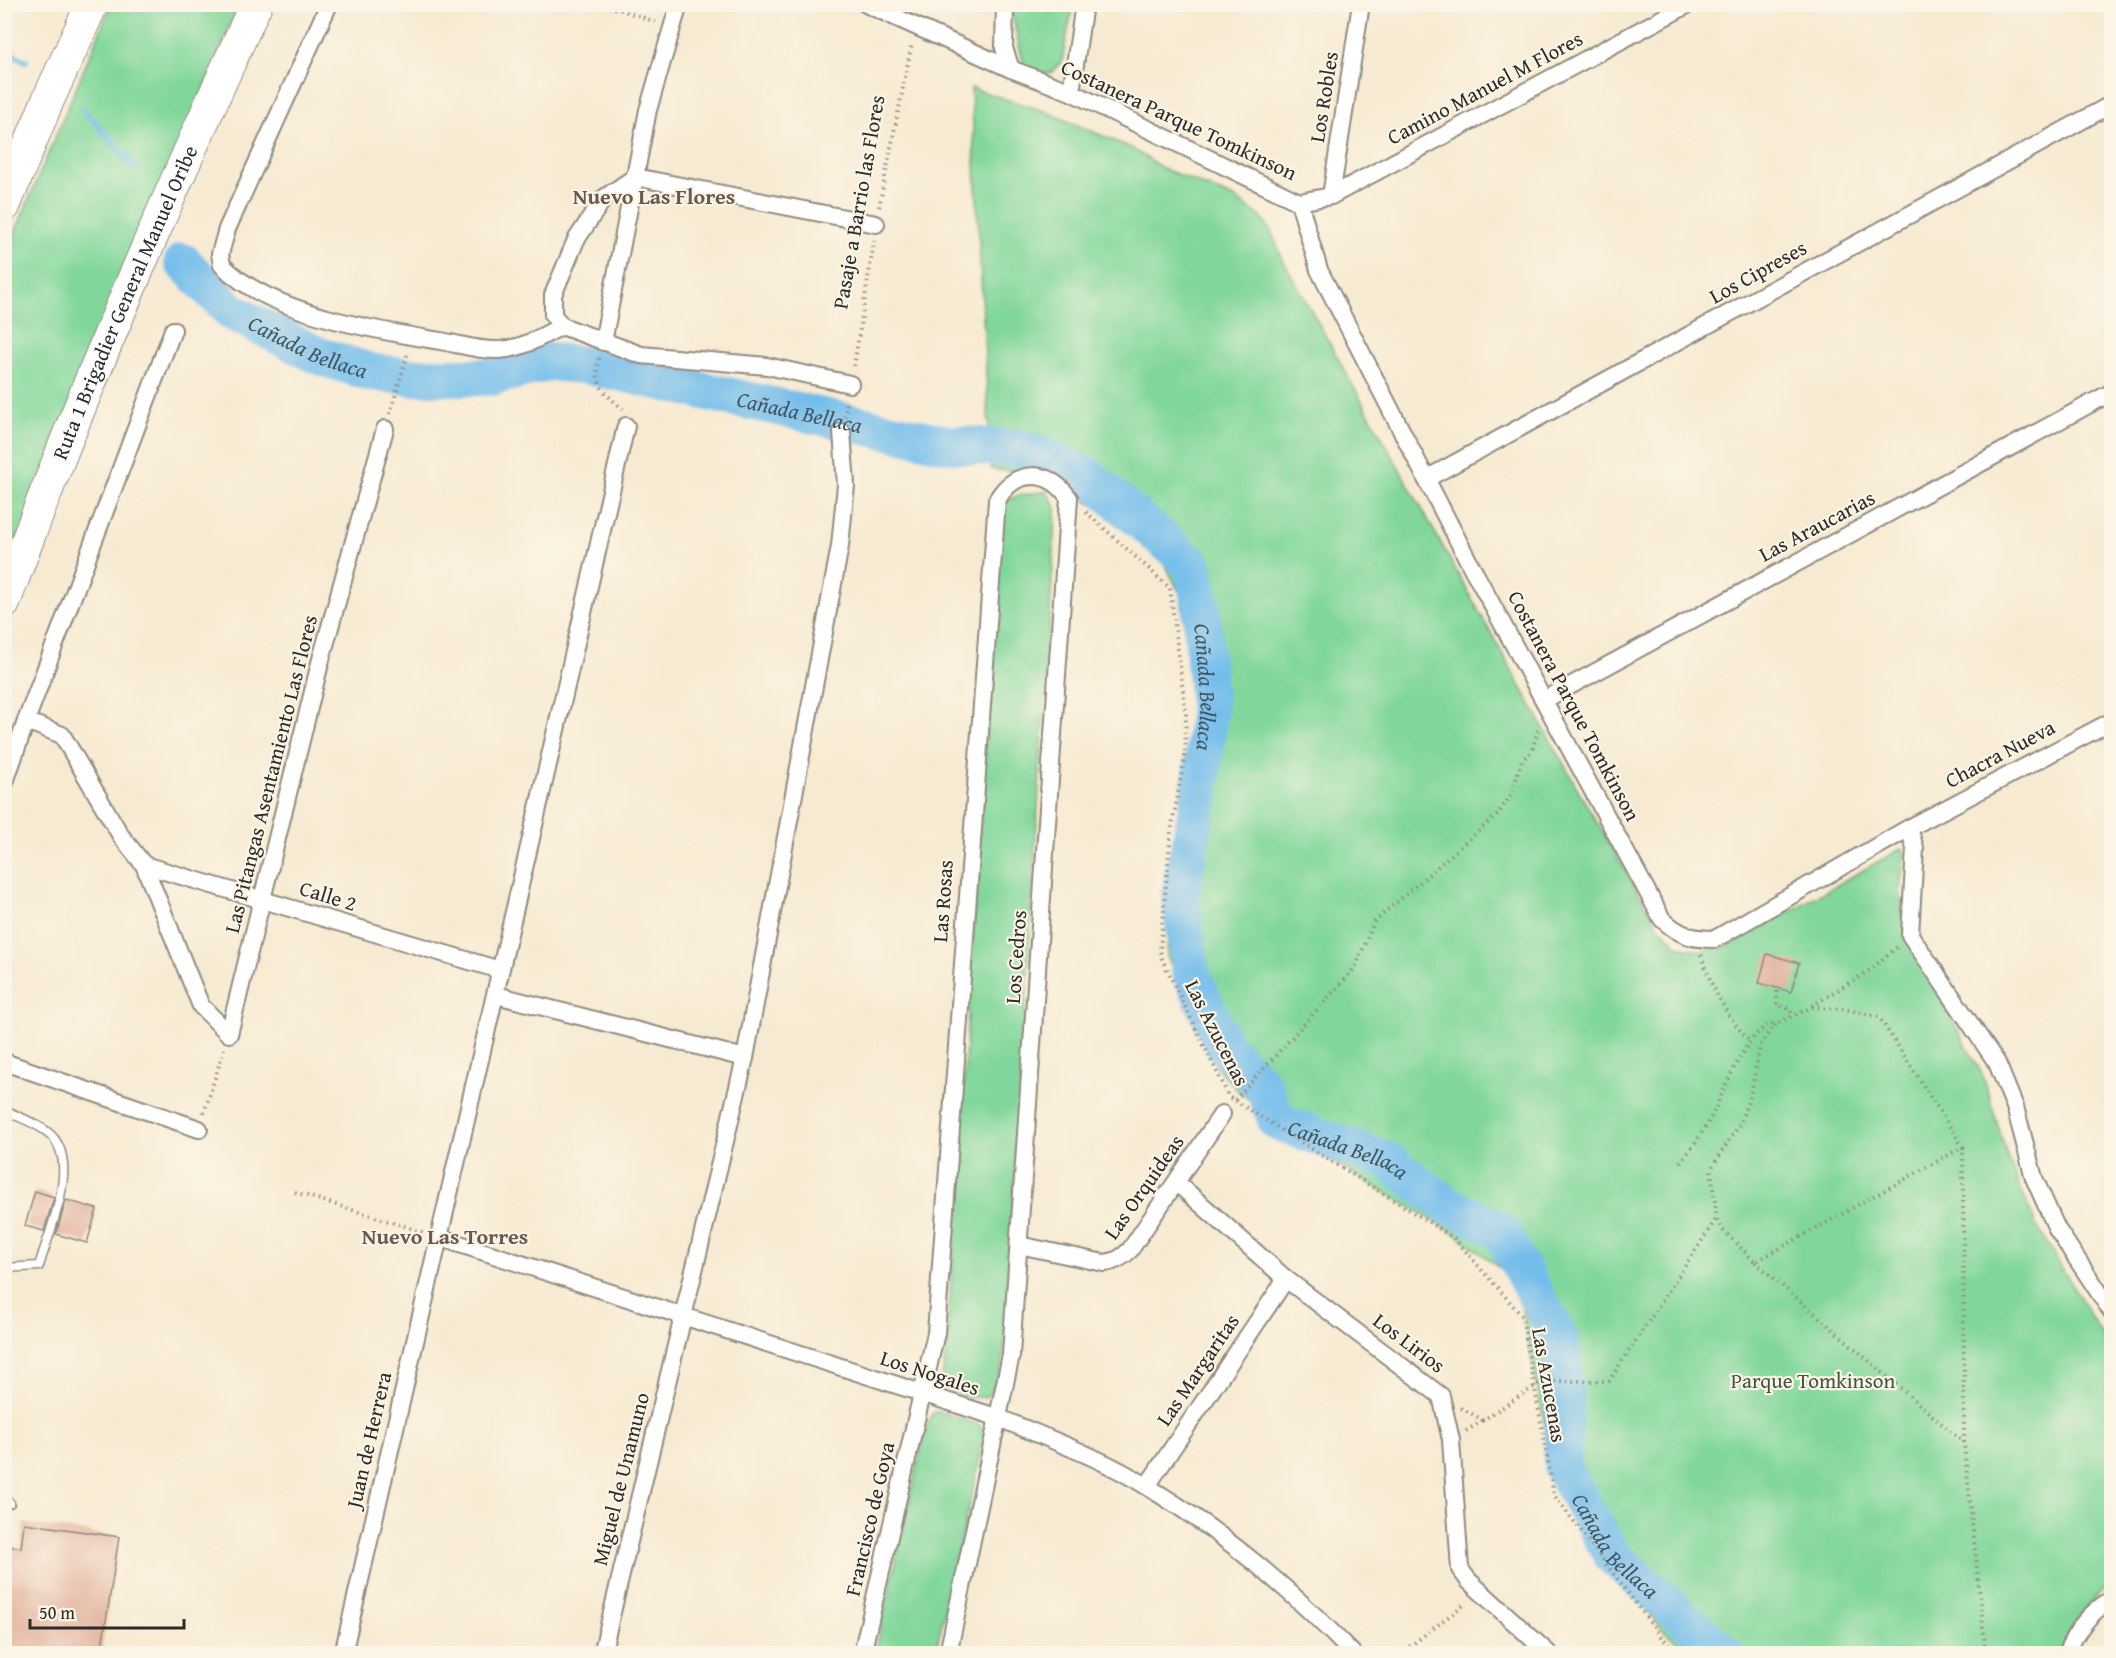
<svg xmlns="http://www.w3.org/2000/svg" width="2116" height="1658" viewBox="0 0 2116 1658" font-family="'Gentium Book Plus',serif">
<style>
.green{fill:#81d79b;stroke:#568163;stroke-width:1.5}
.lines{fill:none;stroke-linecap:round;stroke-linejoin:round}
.stream{stroke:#73bdeb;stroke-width:6}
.river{stroke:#73bdeb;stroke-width:38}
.building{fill:#dfac97}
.lane-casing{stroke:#918a7e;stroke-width:11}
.street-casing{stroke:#918a7e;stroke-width:20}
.highway-casing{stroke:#918a7e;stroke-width:34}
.path{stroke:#918a7e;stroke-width:4;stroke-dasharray:1.5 4.5;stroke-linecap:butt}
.lane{stroke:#fff;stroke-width:8}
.street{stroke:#fff;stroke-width:16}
.highway{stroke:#fff;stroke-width:32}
.labels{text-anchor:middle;stroke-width:4.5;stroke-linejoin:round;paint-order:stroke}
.street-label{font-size:21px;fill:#2b2b2b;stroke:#fcf5e5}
.park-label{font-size:21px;fill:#405647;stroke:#fcf5e5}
.neighbourhood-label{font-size:22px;font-weight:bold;fill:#6a5851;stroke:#fcf5e5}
.water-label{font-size:22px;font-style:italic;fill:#415765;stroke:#fcf5e5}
</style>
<rect width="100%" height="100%" fill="#fcf5e5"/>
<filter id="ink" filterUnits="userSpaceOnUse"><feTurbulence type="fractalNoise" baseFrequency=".0167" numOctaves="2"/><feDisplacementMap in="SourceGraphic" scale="12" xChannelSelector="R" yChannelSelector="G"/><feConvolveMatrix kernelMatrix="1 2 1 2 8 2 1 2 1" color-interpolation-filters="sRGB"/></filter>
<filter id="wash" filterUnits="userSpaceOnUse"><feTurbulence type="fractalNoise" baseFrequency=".008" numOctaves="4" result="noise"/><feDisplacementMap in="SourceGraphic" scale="24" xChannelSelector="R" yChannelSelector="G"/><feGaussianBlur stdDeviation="1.35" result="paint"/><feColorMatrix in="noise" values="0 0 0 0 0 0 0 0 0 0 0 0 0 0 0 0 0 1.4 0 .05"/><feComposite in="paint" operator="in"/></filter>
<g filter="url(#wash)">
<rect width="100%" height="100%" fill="#f7ead2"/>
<!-- green -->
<g class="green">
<path d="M111,5h127l-233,574v-323z"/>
<path d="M1010,5h63l-11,56 -11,12 -13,1 -14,-8z"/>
<path d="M971,88l73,23 87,37 31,20 74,31 25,18 10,14 11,27 308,553 67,113 21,22 22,5 26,-4 175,-98 4,5 -5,34 6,46 77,142 25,83 28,66 75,125v233c-25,20 -39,41 -52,70h-368l-29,-24 -52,-62 -51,-71 -40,-201 -16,-25 -50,-38 -146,-85 -71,-58 -20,-23 -49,-110 4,-82 17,-85 7,-60 -14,-133 -17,-34 -49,-42 -48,-32 -51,-16 -25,-3z"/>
<path d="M1047,491l9,17 -1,24 -52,833 -13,30c-14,6 -38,0 -49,-12l5,-27 54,-837 4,-16 12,-7z"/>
<path d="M934,1412h7l38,13 5,5 1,7 -50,216h-60l51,-226z"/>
</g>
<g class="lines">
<!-- stream -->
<g class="stream">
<path d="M4,50l22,11"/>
<path d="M84,110l51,58"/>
</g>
<!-- river -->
<path class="river" id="s1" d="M183,262l49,50 87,44 51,16 41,5h80l59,-15 35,3 362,79 77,5 62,26 106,89 9,43 8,101 -10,92 -19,94 11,79 33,73 40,41 13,35 111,39 60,44 53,26 59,109 5,59 -3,68 51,90 112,97"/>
</g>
<g id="blocks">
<!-- building -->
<g class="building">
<path d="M1767,954l32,9 -8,29 -32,-9z"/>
<path d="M35,1191l19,6 -10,34 -19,-5z"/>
<path d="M66,1200l31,9 -10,34 -31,-9z"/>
<path d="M24,1523l95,14 -18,116h-97v-108l17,3z"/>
</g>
</g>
</g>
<g filter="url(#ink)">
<use href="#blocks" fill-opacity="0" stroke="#918a7e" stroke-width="1.5"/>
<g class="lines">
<defs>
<g id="lane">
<path d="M4,1110c14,7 30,12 42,21 38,26 3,100 -7,135l-35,2"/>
<path d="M4,1502l6,1"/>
</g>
<g id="street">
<path d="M329,4l-102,225 -7,25 2,11c47,49 153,65 218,76 19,3 40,10 59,9 24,-1 43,-14 63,-24"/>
<path d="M866,4l145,65 60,23 228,110 20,68 151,294 192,355c17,16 29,20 53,20l194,-111 203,-107"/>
<path d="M1005,4l-1,44 7,21"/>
<path d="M1071,92l13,-88"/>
<path d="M635,177l-31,21 -28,42 -23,55v20l9,11 79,29 126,11 83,18"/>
<path d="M635,177l241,47"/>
<path d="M1331,196l30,-192"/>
<path d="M1299,202l32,-6 358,-192"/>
<path d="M603,342l45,-232 31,-106"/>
<path d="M1426,479l686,-375"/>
<path d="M1544,700l568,-308"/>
<path d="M26,721l36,14 59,101 23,29 57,141 28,28 91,-371 65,-234"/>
<path d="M4,785l22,-64 147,-391"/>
<path d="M1909,828l6,20 -5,87 87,128 18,44 19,71 23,51 55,83"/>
<path d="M144,865l356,105"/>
<path d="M496,995l249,63"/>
<path d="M4,1062l195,67"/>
<path d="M1177,1183l109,96 155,117 10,44 9,129 9,12 80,73"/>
<path d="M438,1237l561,181c50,21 103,40 149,69 76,46 144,103 205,167"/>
<path d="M1019,1245l85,18c11,-1 18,-5 26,-13l92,-136"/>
<path d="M1147,1486l139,-207"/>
<path d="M343,1654l283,-1228"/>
<path d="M602,1654l143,-596 95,-512 6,-61 -4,-53"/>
<path d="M862,1654l74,-321 61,-833c18,-32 52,-31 72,-2l-58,857 -63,299"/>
<path d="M2066,1654c11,-25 23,-41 46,-55"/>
</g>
<g id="highway">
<path d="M4,206l44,-106 44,-96"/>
<path id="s2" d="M4,603c74,-203 162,-402 252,-599"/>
</g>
</defs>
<!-- lane casing -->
<use href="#lane" class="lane-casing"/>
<!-- street casing -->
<use href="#street" class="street-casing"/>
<!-- highway casing -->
<use href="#highway" class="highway-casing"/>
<!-- path -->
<g class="path">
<path d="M603,4l53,18"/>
<path d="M879,207l33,-164"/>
<path d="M599,358c-6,27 5,35 24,51"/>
<path d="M854,366l20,-125"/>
<path d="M390,414l18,-62"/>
<path d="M845,417l2,-17"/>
<path d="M1086,512l84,76 16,126 -1,41 -14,76 -11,119 2,9 67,138 225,141 68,78 32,179 108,143 19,16"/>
<path d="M1701,955c12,36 24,59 49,87"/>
<path d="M1777,991v14l13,4 2,7"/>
<path d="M1812,1006l58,-36 27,-23"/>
<path d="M1235,1100l120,-132 19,-46 123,-107 14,-20 11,-35 10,-9 6,-21"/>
<path d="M204,1113l20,-64"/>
<path d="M1963,1147l1,297 22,210"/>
<path d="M1680,1162c11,-12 20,-26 29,-41 14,-24 37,-98 69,-98"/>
<path d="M295,1192l128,40"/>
<path d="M1755,1262l209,181"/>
<path d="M1461,1408l22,12 60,-39h66l108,-163 5,11 33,33 208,-115 -84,-130 -34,-8 -33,-2 -34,16 -10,10 -8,14 -10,50 -11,28 -28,44 6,49"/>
<path d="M1466,1431l17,-11"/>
<path d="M1400,1654l66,-51"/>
</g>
<!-- lane -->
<use href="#lane" class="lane"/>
<!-- street -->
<use href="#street" class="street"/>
<!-- highway -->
<use href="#highway" class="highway"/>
</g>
</g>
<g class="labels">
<!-- street labels -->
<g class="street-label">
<text transform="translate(1485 88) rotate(-28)" y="7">Camino Manuel M Flores</text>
<text transform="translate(1324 97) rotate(-81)" y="7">Los Robles</text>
<text transform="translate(1179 120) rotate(25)" y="7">Costanera Parque Tomkinson</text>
<text transform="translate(859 202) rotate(-80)" y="7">Pasaje a Barrio las Flores</text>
<text transform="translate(1758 272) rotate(-29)" y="7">Los Cipreses</text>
<text dy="7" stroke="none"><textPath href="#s2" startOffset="324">Ruta 1 Brigadier General Manuel Oribe</textPath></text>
<text transform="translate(1817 526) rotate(-28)" y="7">Las Araucarias</text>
<text transform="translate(1574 706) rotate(62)" y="7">Costanera Parque Tomkinson</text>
<text transform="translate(2000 754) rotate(-28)" y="7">Chacra Nueva</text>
<text transform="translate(271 774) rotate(-76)" y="7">Las Pitangas Asentamiento Las Flores</text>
<text transform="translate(328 896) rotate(17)" y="7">Calle 2</text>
<text transform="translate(943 901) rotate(-86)" y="7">Las Rosas</text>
<text transform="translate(1016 957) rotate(-86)" y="7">Los Cedros</text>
<text transform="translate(1217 1033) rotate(63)" y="7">Las Azucenas</text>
<text transform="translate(1144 1187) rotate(-55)" y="7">Las Orquideas</text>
<text transform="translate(1409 1343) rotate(37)" y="7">Los Lirios</text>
<text transform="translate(1198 1370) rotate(-56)" y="7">Las Margaritas</text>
<text transform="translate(930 1373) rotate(18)" y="7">Los Nogales</text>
<text transform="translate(1549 1385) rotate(80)" y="7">Las Azucenas</text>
<text transform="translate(369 1440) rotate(-77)" y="7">Juan de Herrera</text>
<text transform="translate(621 1479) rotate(-76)" y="7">Miguel de Unamuno</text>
<text transform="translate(870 1519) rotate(-77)" y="7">Francisco de Goya</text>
</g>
<!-- park labels -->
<g class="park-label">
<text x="1813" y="1388">Parque Tomkinson</text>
</g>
<!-- neighbourhood labels -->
<g class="neighbourhood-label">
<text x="654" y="204">Nuevo Las Flores</text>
<text x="445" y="1244">Nuevo Las Torres</text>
</g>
<!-- water labels -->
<g class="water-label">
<text dy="8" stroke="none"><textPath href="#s1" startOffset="154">Cañada Bellaca</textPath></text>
<text dy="8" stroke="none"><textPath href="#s1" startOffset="658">Cañada Bellaca</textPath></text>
<text dy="8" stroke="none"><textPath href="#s1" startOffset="1216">Cañada Bellaca</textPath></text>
<text dy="8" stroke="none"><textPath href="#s1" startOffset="1756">Cañada Bellaca</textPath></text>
<text dy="8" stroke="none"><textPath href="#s1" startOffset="2278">Cañada Bellaca</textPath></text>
</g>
</g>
<!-- margin -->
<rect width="2116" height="1658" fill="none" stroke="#fcf5e5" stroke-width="24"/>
<!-- scale -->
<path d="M30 1619v9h154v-9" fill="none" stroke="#2b2b2b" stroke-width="3"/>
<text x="39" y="1619" font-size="18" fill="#2b2b2b" stroke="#fcf5e5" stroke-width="4.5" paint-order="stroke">50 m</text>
</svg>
